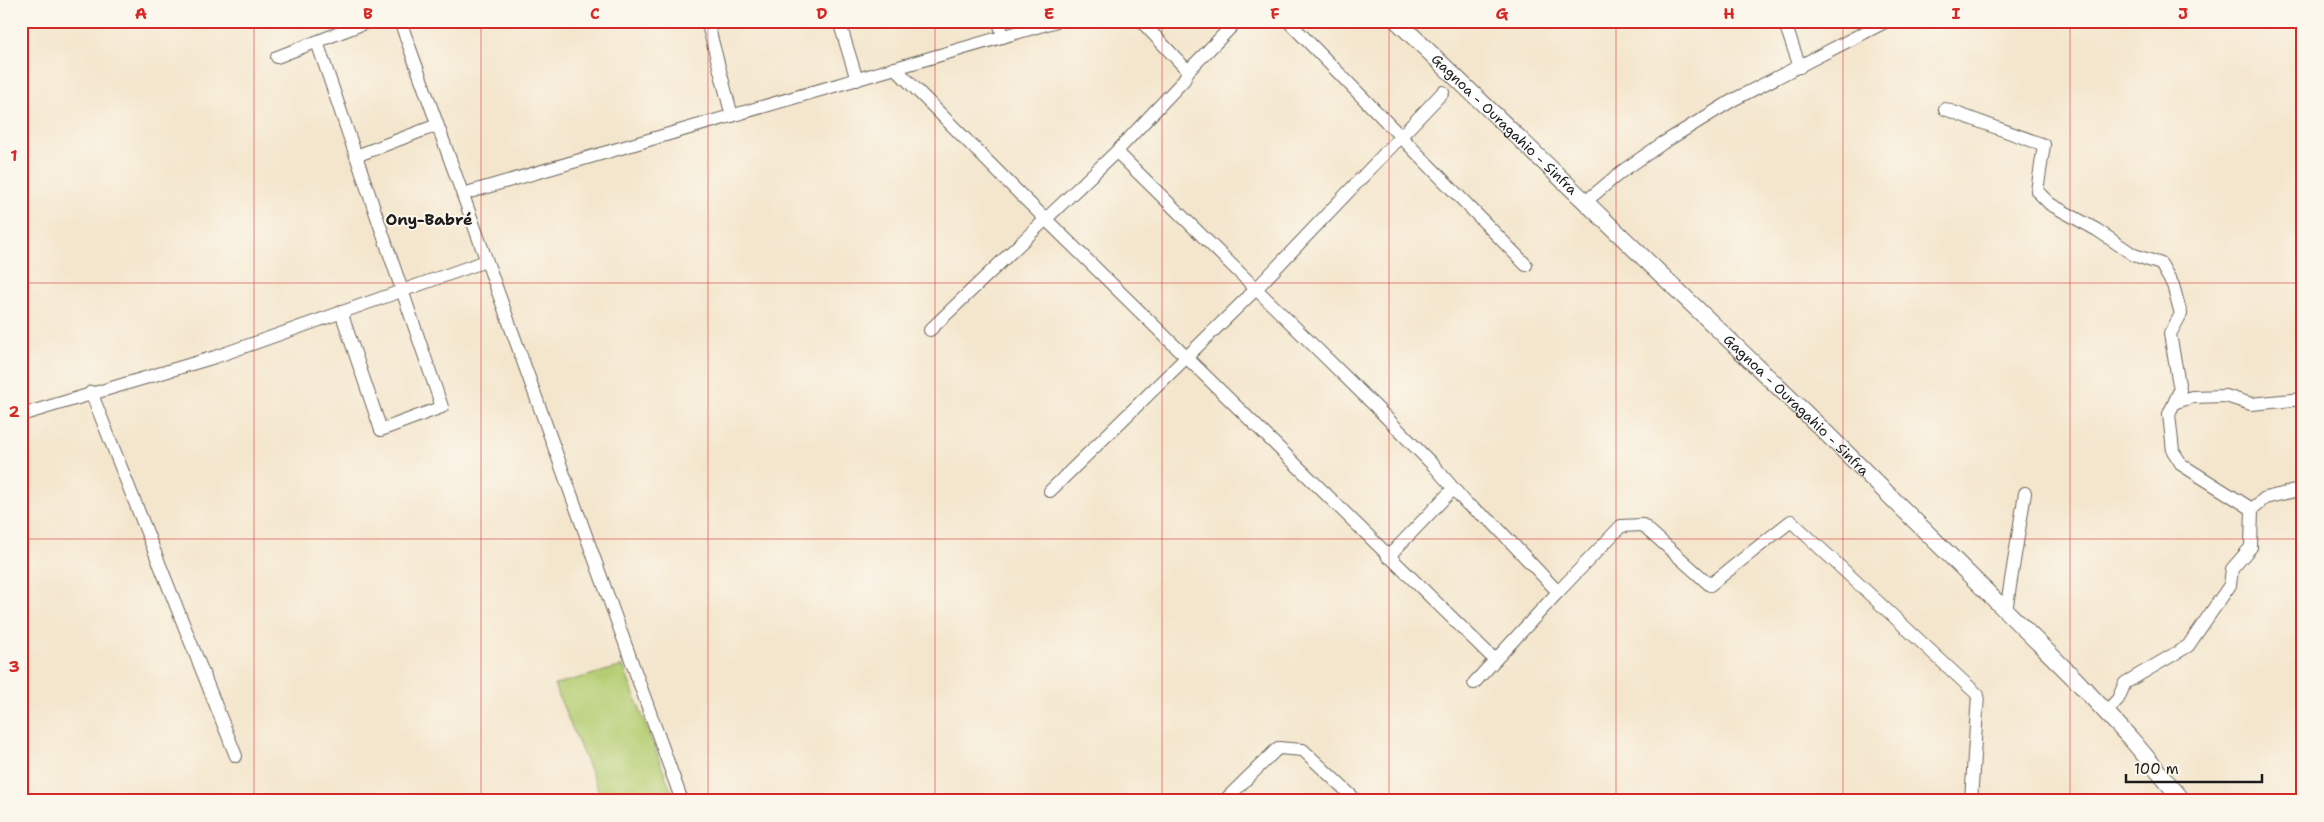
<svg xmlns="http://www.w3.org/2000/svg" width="2324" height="822" viewBox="0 0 2324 822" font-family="'Shantell Sans',sans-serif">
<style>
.green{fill:#b5ce73;stroke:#687548}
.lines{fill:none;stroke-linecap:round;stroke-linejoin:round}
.stream{stroke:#5bb9d9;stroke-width:2.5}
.minor-casing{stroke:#68635a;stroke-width:14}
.major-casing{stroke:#68635a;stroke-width:18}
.minor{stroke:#fff;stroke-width:12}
.major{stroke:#fff;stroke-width:16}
.grid{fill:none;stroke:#d62828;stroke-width:1;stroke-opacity:0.55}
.labels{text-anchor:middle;stroke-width:4;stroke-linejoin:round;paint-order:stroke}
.street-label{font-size:14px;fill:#1c1c1c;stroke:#fbf7ec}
.quarter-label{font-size:16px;font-weight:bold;fill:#1c1c1c;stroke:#fbf7ec}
.neatline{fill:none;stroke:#d62828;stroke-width:2}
.grid-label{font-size:16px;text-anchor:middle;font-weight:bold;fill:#d62828}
</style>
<rect width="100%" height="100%" fill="#fbf7ec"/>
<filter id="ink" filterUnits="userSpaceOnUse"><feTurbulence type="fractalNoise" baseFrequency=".02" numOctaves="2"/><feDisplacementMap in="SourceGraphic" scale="10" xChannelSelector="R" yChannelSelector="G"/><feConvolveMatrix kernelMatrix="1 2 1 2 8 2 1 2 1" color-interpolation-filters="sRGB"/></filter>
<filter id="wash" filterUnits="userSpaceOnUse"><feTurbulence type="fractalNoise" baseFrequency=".0096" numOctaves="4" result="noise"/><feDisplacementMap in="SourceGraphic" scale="20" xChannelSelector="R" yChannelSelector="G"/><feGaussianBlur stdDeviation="1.12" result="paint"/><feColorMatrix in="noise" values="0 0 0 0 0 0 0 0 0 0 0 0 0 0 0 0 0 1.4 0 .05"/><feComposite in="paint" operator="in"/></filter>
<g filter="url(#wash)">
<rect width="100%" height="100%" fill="#f4e6cd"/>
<!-- green -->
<path class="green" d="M623,666l52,135h-72l-49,-116z"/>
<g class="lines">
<!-- stream -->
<path class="stream" d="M2303,778l-5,6 5,11"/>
</g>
</g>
<g filter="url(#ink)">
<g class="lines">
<defs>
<g id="minor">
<path d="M400,21l282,780"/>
<path d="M707,21l25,95"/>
<path d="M839,21l18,59"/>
<path d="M999,21l4,16"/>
<path d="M1141,21l47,50 -4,9 -65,69 1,6 255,251 59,60 33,38 25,18 66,70 63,-66 22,-1 67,60 81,-64 187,174 -7,106"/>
<path d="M1288,21l238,244"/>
<path d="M1784,21l16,46"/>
<path d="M317,42l125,365 -61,23 -40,-118"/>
<path d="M277,57l93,-36"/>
<path d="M895,68l125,126 475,466"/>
<path d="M1188,71l49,-50"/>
<path d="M1945,109l99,36 -7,46 13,13 47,26 37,25 27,9 12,21 8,29 -11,20 10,56 -11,24 4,37 9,14 70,44 -1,38 -19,22 -2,16 -42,61 -63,37 -7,16 -12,13"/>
<path d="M356,156l81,-31"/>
<path d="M463,194l594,-173"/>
<path d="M1584,203l37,-31 42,-29 70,-43 154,-79"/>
<path d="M930,330l189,-181"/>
<path d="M91,392l145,364"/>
<path d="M2176,402l16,-5 34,-1 25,8 52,-5"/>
<path d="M21,415l194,-58 271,-96"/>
<path d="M1050,491l206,-202 187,-197"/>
<path d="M2252,509l13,-11 38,-9"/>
<path d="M1388,557l65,-68"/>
<path d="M2006,611l19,-118"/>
<path d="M1474,683l84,-91"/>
<path d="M1224,801l54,-53 25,2 54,51"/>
</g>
<g id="major">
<path id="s1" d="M1397,21l425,408 254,251 55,59 52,62"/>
</g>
</defs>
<!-- minor casing -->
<use href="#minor" class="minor-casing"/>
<!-- major casing -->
<use href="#major" class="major-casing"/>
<!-- minor -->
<use href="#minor" class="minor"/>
<!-- major -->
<use href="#major" class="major"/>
</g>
</g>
<!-- grid -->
<path class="grid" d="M254,21v780M481,21v780M708,21v780M935,21v780M1162,21v780M1389,21v780M1616,21v780M1843,21v780M2070,21v780M21,283h2282M21,539h2282"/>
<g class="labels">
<!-- street labels -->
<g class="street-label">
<text dy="5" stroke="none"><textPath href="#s1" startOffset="149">Gagnoa - Ouragahio - Sinfra</textPath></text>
<text dy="5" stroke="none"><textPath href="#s1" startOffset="554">Gagnoa - Ouragahio - Sinfra</textPath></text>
</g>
<!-- quarter labels -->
<g class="quarter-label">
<text x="429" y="225">Ony-Babré</text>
</g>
</g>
<!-- margin -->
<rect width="2324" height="822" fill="none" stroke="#fbf7ec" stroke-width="55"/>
<!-- scale -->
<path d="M2126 774v8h136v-8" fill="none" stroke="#1c1c1c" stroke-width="2.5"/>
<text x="2134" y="774" font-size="15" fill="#1c1c1c" stroke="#fbf7ec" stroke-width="4" paint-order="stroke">100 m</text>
<rect x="28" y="28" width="2268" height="766" class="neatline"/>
<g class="grid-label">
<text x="141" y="19">A</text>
<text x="368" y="19">B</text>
<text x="595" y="19">C</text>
<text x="822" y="19">D</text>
<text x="1049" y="19">E</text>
<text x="1275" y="19">F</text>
<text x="1502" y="19">G</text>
<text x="1729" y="19">H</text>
<text x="1956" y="19">I</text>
<text x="2183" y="19">J</text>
<text x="14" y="161">1</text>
<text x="14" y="417">2</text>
<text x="14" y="672">3</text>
</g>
</svg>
